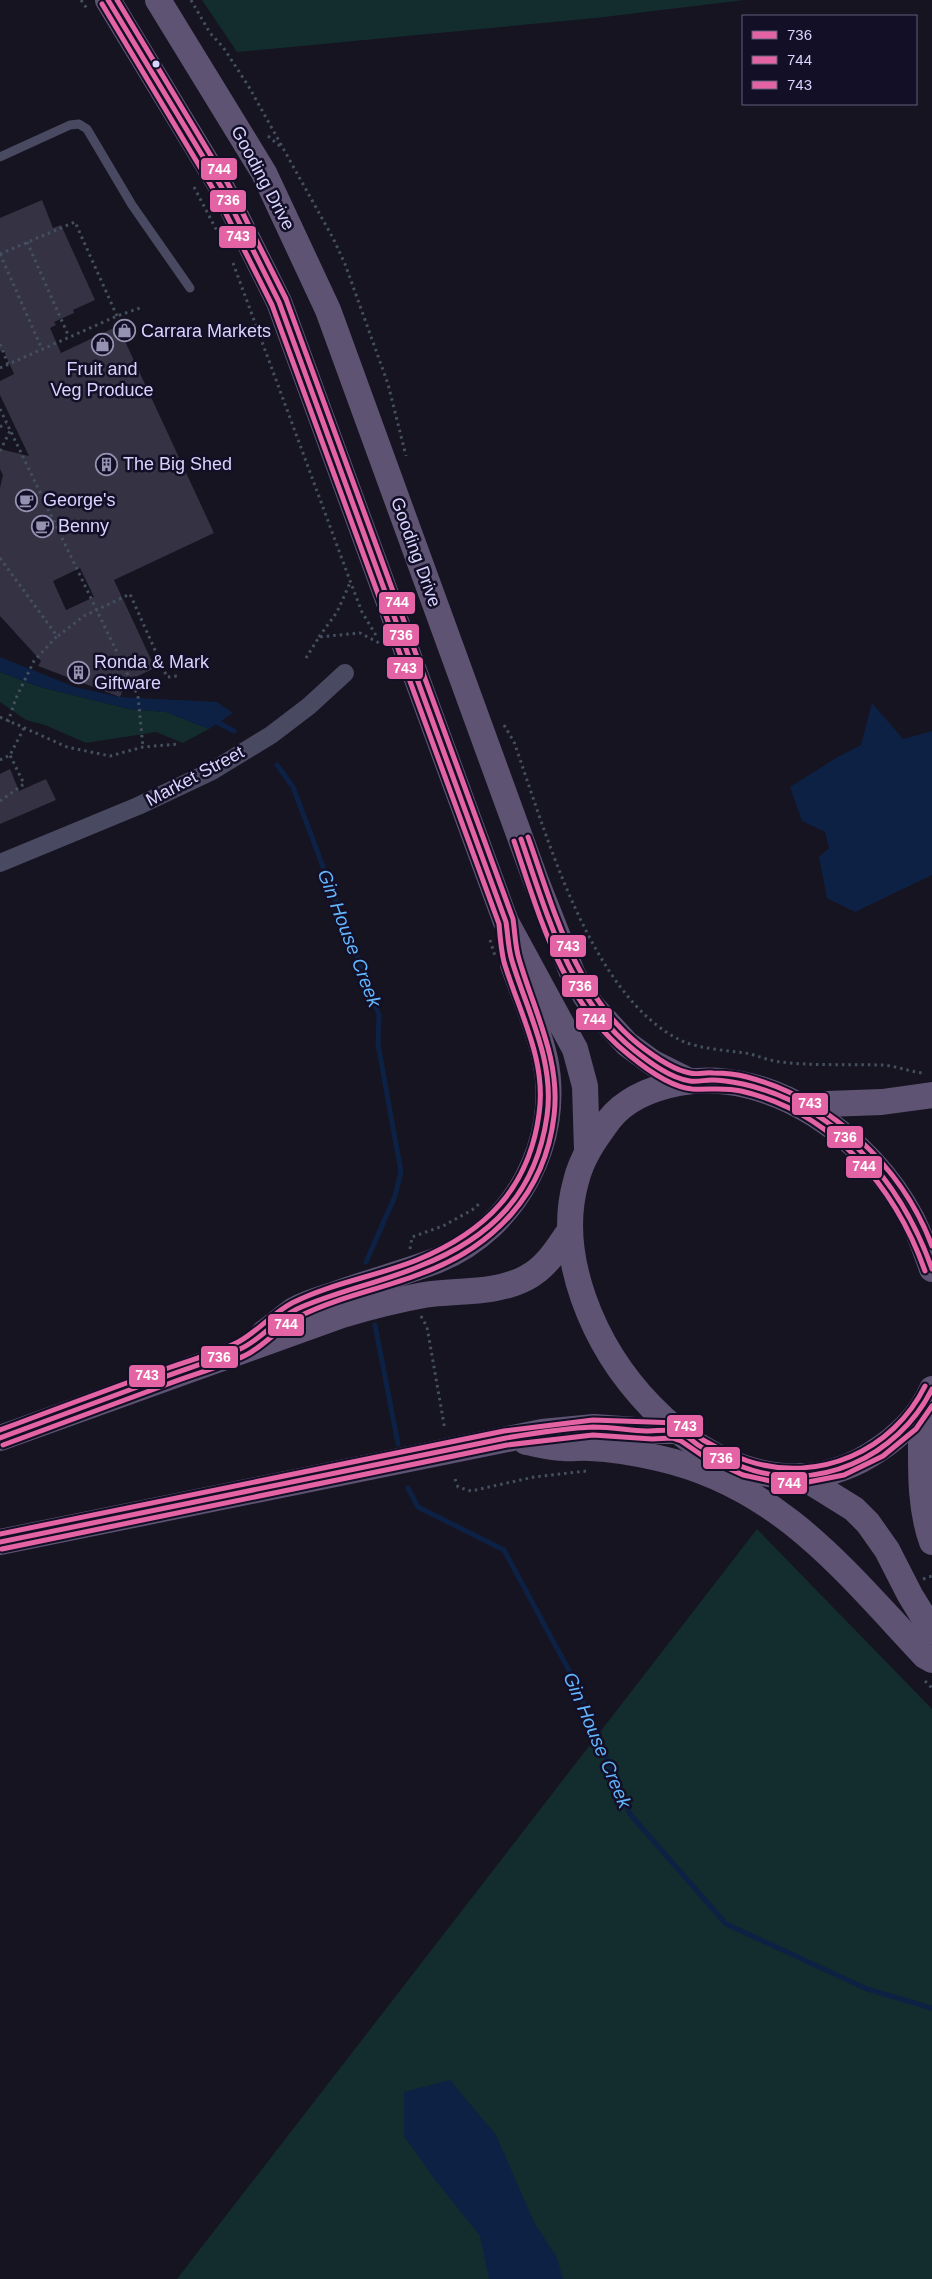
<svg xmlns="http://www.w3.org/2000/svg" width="932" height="2279" viewBox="0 0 932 2279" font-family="Helvetica,sans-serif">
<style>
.green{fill:#132c2d}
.water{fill:#0d2144}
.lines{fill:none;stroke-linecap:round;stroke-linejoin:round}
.stream{stroke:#0d2144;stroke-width:5}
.building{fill:#343243;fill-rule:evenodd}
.path{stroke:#44505f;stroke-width:3;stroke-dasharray:2.5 4;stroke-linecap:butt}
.service{stroke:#4a4962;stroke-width:9}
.minor{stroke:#4a4962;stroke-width:18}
.primary{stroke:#5e5373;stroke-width:26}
.bus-1-casing{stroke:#130f26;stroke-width:9}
.bus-2-casing{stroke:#130f26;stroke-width:9}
.bus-3-casing{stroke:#130f26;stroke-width:9}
.bus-1{stroke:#e463a4;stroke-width:5}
.bus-2{stroke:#e463a4;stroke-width:5}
.bus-3{stroke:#e463a4;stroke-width:5}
.bus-dot{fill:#d9d4ff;stroke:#130f26;stroke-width:2}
.labels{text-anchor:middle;stroke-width:5;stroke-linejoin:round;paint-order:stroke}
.street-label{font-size:18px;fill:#d9d4ff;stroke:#130f26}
.poi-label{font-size:18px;fill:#d9d4ff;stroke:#130f26;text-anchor:start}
.water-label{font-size:19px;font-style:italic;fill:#62b6ff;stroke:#130f26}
.line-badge{stroke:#130f26;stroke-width:2}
.badge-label{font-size:14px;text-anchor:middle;font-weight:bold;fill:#fff}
</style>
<rect width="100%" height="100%" fill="#161421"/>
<!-- green -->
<g class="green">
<path d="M202,0h542l-148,18 -359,34z"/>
<path d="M0,672l40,15 53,13 36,9 37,3 43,17 -26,14 -27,-11 -70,11 -41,-18 -19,-5 -26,-18z"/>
<path d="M757,1529l175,180v570h-755z"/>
</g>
<!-- water -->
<g class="water">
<path d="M0,657l75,30 45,10 97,5 16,11 -24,16 -43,-17 -37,-3 -36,-9 -53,-13 -40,-15z"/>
<path d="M872,703l31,36 29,-8v144l-77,37 -28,-14 -8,-41 10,-9 -4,-16 -23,-11 -12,-34 46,-29 25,-13z"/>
<path d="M450,2080l46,55 38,87 23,36 6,21h-74l-9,-43 -44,-55 -32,-45v-44z"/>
</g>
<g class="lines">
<!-- stream -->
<g class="stream">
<path d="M213,720l21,11"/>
<path d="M277,765l16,22 86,228 -1,29 23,128 -6,24 -29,66"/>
<path d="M375,1325l23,119"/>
<path d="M408,1488l10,19 86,43 68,126 58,138 96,110 141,65 65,19"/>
</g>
</g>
<!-- building -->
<g class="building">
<path d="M42,200l11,28 8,-3 34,75 -22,10 1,3 -20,9 2,3 -6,3 11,25 57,-27 96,207 -100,47 41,88 -28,13 -7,16 -82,-31 3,-5 -41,-45v-128l3,-13 -3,-6v-20l29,7 -29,-61v-14l14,-7 -11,-25 -3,2v-133zM80,568l14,29 -28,13 -13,-29z"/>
<path d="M10,769l9,22 27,-12 10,21 -56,24v-50z"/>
</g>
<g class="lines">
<!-- path -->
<g class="path">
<path d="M81,0l7,10"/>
<path d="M191,0l19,33 13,14 26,40 84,151 12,26 43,120 18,72"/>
<path d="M268,136l14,12"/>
<path d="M194,187l24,46"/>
<path d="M27,242l42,95"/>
<path d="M0,254l75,-32 42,94"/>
<path d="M0,254l42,95"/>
<path d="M233,263l116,315 13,34 15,25"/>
<path d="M0,344l8,20"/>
<path d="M0,368l117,-52 26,-9"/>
<path d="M0,409l138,287 5,51"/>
<path d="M0,427l6,-4"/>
<path d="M0,451l10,-20"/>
<path d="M0,558l57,78 -23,25 -18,37 -8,24"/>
<path d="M58,636l26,-20 46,-22 37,83 11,-1"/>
<path d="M319,637l18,-25 13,-29"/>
<path d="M306,658l13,-21 41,-4 21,11"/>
<path d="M0,717l67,30 43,9 33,-9 35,-3"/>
<path d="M504,725l10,17c32,90 76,255 168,299 19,8 42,9 63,12 12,2 24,8 36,9 33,4 66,2 99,3 15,0 29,7 44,8"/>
<path d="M0,760l10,-5 14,-27"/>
<path d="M0,801l24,-17 -14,-29"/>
<path d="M490,940l5,16"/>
<path d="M410,1249l2,-12 31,-11 29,-16 7,-6"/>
<path d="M421,1316l6,11 18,103"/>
<path d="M455,1479l3,8 13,4 63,-14 53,-6"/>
<path d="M923,1579l9,-3"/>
<path d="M925,1681l7,7"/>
</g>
<!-- service -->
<path class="service" d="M0,157l70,-32 9,-1 8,5 45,76 58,83"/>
<!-- minor -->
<path class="minor" d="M0,863l138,-57 74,-35 59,-36 38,-29 36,-33"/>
<!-- primary -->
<g class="primary">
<path d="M108,0l114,188 57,114 227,620 69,127 10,37 2,64"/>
<path d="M158,0l106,173 64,137 208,571 37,94 18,30 36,39 26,19 36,18"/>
<path d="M799,1105l83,-3 50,-7"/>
<path d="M932,1269c-6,-17 -12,-34 -20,-50 -42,-80 -139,-153 -233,-136 -26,5 -53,15 -70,37 -14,19 -27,37 -33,61 -41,146 144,365 294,274 26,-16 50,-38 62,-66"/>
<path d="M264,1333c10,-7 20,-16 30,-23 12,-7 26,-11 39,-15 35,-13 71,-22 105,-35 78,-32 124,-119 107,-201 -7,-32 -21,-63 -32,-94"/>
<path d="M921,1410c1,44 -4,90 11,132"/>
<path d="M0,1438l342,-123c27,-8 54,-15 82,-20 34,-5 72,-1 102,-17 20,-10 32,-30 44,-48"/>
<path d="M526,1442c12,2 25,6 38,6 8,1 17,-1 26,0 23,1 46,5 68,10 121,27 186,112 267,198l7,4"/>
<path d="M801,1476l53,33 14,14 19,27 23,45 22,36"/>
<path d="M0,1542l542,-110 52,-5 55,4h30"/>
</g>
<defs>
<g id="bus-1">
<path d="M521,839c26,75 48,159 113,211 15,12 36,28 56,31 7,1 15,-1 22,-1 10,0 21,2 31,4 93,21 158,97 189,185"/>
<path d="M0,1438c53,-20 106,-39 159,-59 27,-10 55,-19 81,-30 21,-9 36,-30 57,-40 40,-18 83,-26 123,-43 71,-28 116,-72 127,-150 8,-55 -20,-105 -35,-155 -4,-13 -4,-26 -6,-39l-227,-620 -57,-114 -114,-188"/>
<path d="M0,1542l506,-104c29,-5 58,-10 87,-11 18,0 35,3 53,4 10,0 21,-2 30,0 9,2 15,9 22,14 14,9 30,16 45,22 73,28 155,-10 189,-78"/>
</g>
<g id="bus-2">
<path d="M514,841c26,77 49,162 115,214 17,14 41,32 63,34 17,1 32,-2 49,2 91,21 154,95 184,180"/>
<path d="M3,1445c55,-20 110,-41 165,-61 25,-10 54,-17 78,-29 20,-10 34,-29 54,-39 38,-19 81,-27 120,-42 73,-26 125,-80 134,-158 7,-56 -20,-105 -35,-157 -4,-13 -4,-27 -6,-40l-227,-620 -58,-115 -111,-184"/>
<path d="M2,1549l505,-104 86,-10 59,4 20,-1 9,3 25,17 37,17 37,8h23l41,-8 39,-19 33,-27 16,-23"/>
</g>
<g id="bus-3">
<path d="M528,837c26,73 47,156 110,207 14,11 34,26 52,29 8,2 15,-1 23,0 11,0 23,1 34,4 83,22 155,89 185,169"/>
<path d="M0,1430c56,-21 112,-42 168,-62 22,-8 53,-16 72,-27 19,-11 33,-28 52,-38 40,-20 85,-27 125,-43 68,-28 112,-71 122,-146 8,-54 -20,-102 -35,-152 -3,-12 -4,-26 -5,-38l-227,-619 -57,-113 -113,-188"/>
<path d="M0,1534l504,-103 89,-11 85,3c10,4 17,11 25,17 14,8 30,16 45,21 70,23 145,-10 177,-75"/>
</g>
</defs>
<!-- bus-1 casing -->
<use href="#bus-1" class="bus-1-casing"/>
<!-- bus-2 casing -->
<use href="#bus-2" class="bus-2-casing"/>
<!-- bus-3 casing -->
<use href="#bus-3" class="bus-3-casing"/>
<!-- bus-1 -->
<use href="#bus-1" class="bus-1"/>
<!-- bus-2 -->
<use href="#bus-2" class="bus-2"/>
<!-- bus-3 -->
<use href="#bus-3" class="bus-3"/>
</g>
<!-- icons -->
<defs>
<symbol id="shop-ring" viewBox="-11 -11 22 22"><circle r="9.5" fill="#130f26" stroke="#9591b1" stroke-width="1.5"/><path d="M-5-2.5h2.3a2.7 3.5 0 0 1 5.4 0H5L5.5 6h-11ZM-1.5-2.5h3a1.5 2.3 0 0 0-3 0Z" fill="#9591b1"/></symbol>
<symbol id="building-ring" viewBox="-11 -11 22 22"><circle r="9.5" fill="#130f26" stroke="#9591b1" stroke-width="1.5"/><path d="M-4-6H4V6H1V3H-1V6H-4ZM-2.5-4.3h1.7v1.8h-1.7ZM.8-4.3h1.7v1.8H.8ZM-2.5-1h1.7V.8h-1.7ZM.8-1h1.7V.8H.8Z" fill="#9591b1"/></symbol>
<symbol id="cafe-ring" viewBox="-11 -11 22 22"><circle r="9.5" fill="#130f26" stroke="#9591b1" stroke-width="1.5"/><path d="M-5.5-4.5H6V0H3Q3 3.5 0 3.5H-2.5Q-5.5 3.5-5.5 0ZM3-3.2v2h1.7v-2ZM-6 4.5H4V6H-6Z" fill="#9591b1"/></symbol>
</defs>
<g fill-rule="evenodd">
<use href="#shop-ring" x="112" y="318" width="25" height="25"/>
<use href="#shop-ring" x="90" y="332" width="25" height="25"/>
<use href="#building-ring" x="94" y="452" width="25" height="25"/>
<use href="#cafe-ring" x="14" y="488" width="25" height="25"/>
<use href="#cafe-ring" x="30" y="514" width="25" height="25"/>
<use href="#building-ring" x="66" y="660" width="25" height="25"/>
</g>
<!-- markers -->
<circle class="bus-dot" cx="156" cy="64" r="4.5"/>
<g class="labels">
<!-- street labels -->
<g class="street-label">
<text transform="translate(263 178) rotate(62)" y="6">Gooding Drive</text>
<text transform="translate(416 552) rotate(70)" y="6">Gooding Drive</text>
<text transform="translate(195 776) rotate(-28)" y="6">Market Street</text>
</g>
<!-- poi labels -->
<g class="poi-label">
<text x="141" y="337">Carrara Markets</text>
<text x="102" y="375" text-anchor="middle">Fruit and<tspan x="102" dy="21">Veg Produce</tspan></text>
<text x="123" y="470">The Big Shed</text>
<text x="43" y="506">George's</text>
<text x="58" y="532">Benny</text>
<text x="94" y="668">Ronda &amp; Mark<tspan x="94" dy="21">Giftware</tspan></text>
</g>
<!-- water labels -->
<g class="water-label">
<text transform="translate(350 938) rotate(69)" y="7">Gin House Creek</text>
<text transform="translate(598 1740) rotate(67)" y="7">Gin House Creek</text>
</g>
</g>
<g class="line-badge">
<rect x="200" y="157" width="38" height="24" rx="5" fill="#e463a4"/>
<rect x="209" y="189" width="38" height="24" rx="5" fill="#e463a4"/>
<rect x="218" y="225" width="39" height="24" rx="5" fill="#e463a4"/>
<rect x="378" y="591" width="38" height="24" rx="5" fill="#e463a4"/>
<rect x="382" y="623" width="38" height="24" rx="5" fill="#e463a4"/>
<rect x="386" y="656" width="38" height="24" rx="5" fill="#e463a4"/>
<rect x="549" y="934" width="38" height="24" rx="5" fill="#e463a4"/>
<rect x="561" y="974" width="38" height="24" rx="5" fill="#e463a4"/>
<rect x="575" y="1007" width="38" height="24" rx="5" fill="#e463a4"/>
<rect x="791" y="1092" width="38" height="24" rx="5" fill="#e463a4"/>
<rect x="826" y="1125" width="38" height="24" rx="5" fill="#e463a4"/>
<rect x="845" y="1155" width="38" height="24" rx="5" fill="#e463a4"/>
<rect x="267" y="1313" width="38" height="24" rx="5" fill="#e463a4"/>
<rect x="200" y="1345" width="39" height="24" rx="5" fill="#e463a4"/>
<rect x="128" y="1364" width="38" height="24" rx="5" fill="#e463a4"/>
<rect x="666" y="1414" width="38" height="24" rx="5" fill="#e463a4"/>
<rect x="702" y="1446" width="39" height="24" rx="5" fill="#e463a4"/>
<rect x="770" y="1471" width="38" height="24" rx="5" fill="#e463a4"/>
</g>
<g class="badge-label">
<text x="219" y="174">744</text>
<text x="228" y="205">736</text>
<text x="238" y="241">743</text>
<text x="397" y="607">744</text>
<text x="401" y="640">736</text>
<text x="405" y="673">743</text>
<text x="568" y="951">743</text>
<text x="580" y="991">736</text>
<text x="594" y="1024">744</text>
<text x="810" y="1108">743</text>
<text x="845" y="1142">736</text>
<text x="864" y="1171">744</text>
<text x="286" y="1329">744</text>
<text x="219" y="1362">736</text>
<text x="147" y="1380">743</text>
<text x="685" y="1431">743</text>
<text x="721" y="1463">736</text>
<text x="789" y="1488">744</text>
</g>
<!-- legend -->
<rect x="742" y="15" width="175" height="90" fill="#130f26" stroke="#625e7d"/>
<rect x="752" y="31" width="25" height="8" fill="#e463a4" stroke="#625e7d"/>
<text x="787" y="40" font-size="15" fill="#d9d4ff">736</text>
<rect x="752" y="56" width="25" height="8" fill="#e463a4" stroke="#625e7d"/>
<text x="787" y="65" font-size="15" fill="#d9d4ff">744</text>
<rect x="752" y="81" width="25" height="8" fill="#e463a4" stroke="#625e7d"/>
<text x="787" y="90" font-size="15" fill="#d9d4ff">743</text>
</svg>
